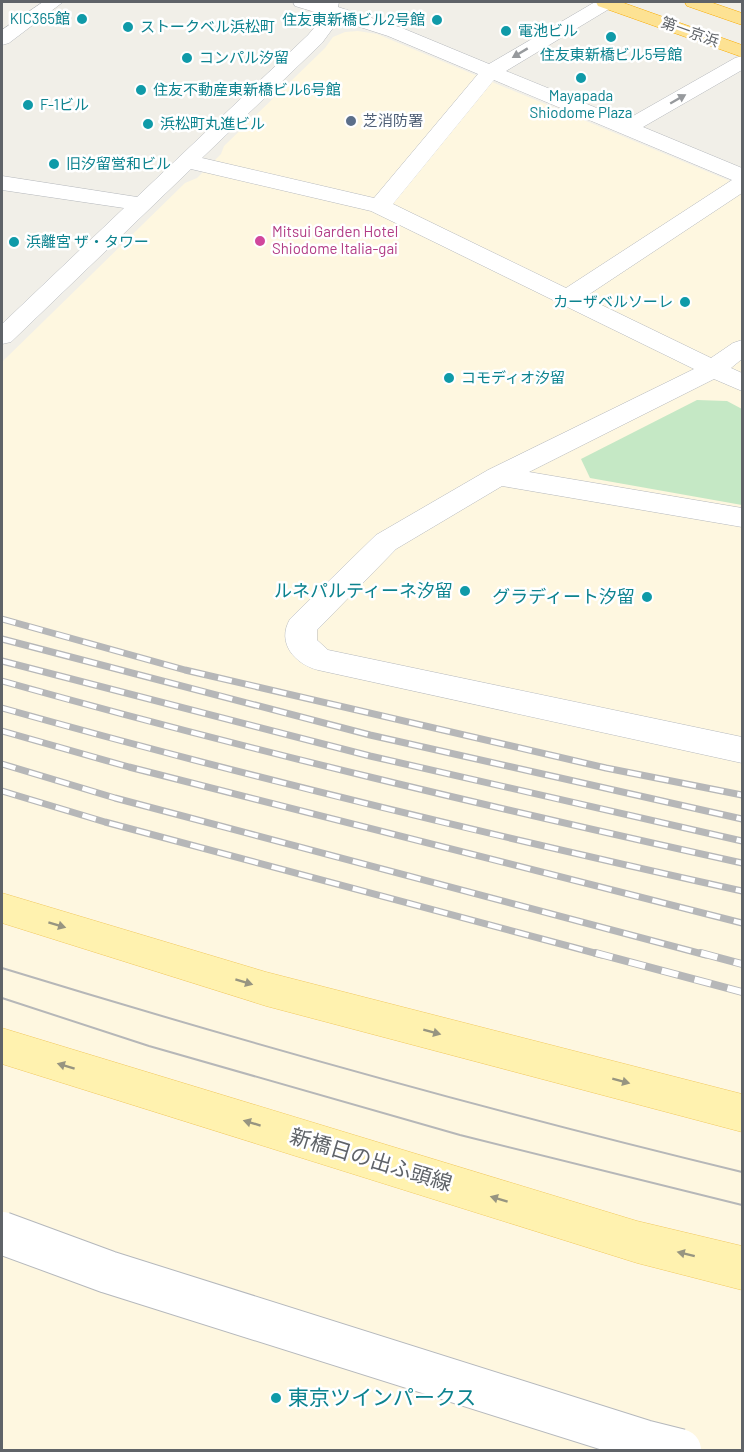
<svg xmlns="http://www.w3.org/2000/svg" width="744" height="1452" viewBox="0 0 744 1452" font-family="Barlow,'Noto Sans JP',sans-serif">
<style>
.commercial{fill:#fef7e0}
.green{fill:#c5e8c5}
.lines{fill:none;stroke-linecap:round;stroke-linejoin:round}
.minor-casing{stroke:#b5b8bc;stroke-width:1}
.major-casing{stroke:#f2c960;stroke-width:1}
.highway-casing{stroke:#f9ab00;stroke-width:1}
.minor{fill:#fff;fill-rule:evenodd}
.major{fill:#fff2af;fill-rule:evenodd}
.highway{fill:#fde293;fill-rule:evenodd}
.tram{stroke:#b6b7b8;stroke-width:2}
.rail-far1-casing{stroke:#b6b7b8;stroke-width:7}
.rail-casing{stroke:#b6b7b8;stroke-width:8}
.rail-far1{stroke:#fff;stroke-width:4.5;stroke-dasharray:14;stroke-linecap:butt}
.rail{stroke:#fff;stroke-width:6;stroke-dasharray:17;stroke-linecap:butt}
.minor-bridge-casing{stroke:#b5b8bc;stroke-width:44;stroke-linecap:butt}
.minor-bridge{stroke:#fff;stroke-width:42}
.oneway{fill:#979a9d}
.oneway2{fill:#979581}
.culture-dot{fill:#0f9aa8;stroke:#fff;stroke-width:2}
.service-dot{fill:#5c6f8a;stroke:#fff;stroke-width:2}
.hotel-dot{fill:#d1479c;stroke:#fff;stroke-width:2}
.labels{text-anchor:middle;stroke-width:5;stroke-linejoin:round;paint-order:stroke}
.far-culture-label{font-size:15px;fill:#0d838f;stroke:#fff;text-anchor:start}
.far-street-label{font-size:15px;fill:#5f6368;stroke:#fff}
.far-service-label{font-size:15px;fill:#4e5e75;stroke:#fff;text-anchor:start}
.far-hotel-label{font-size:15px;fill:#b23c85;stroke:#fff;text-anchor:start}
.culture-label{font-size:18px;fill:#0d838f;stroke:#fff;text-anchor:end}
.near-street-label{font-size:21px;fill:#5f6368;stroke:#fff}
.near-culture-label{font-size:21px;fill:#0d838f;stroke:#fff;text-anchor:start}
</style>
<rect width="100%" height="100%" fill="#f1efe8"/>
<!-- commercial -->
<path class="commercial" d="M358,31l19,3 365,152v1264h-740v-1088l183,-179 12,-5 24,-24 3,-8 101,-98 8,-11 12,-5z"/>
<!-- green -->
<path class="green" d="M697,400l30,1 15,8v96l-152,-27 -9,-19z"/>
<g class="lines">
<defs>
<g id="minor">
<path d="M43,2h20l-54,41 -7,2v-15z"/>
<path d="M293,2h46l-1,5 64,21 87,36 106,-62h21l-2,4 -108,65 120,49 109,-62 7,-2v14l-99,57 99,41v25l-157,104 126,61 22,-15 9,-3v19l-11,9 11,5v18l-28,-12 -185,93 213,36v19l-240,-41 -106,63 -79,81v10l11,10 414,87v26l-424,-93c-23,-6 -42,-27 -28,-51l86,-84 112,-65 206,-101 -323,-158 -180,-42 -180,173 -9,2v-20l122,-116 -122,-18v-14l135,21 171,-162 6,-7 4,-15 -23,-7zM335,19l53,17 90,38 -104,124 -172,-40 120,-115 11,-15zM494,80l238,100 -166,108 -173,-84z"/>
</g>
<g id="major">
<path d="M2,893l264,79 476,122v38l-476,-126 -264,-83z"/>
<path d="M2,1028l635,193 105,25v44l-105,-27 -635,-199z"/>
</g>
<g id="highway">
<path d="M596,2h25l121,43v12l-144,-51z"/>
<path d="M685,2h25l32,11v12l-55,-19z"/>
</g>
</defs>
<!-- minor casing -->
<use href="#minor" class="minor-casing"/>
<!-- major casing -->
<use href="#major" class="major-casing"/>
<!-- highway casing -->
<use href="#highway" class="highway-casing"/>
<!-- minor -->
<use href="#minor" class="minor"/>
<!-- major -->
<use href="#major" class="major"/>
<!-- highway -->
<use href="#highway" class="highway"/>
<!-- tram -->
<g class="tram">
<path d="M2,968c245,75 491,144 740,204"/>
<path d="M2,998l147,48 311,89 282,70"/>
</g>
<defs>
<g id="rail-far1">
<path d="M2,619l183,51 421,98 136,27"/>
<path d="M2,639l368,96 372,84"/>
<path d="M2,661l368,95 372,85"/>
<path d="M2,681c245,69 492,127 740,182"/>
<path d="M2,708c245,69 492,128 740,183"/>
<path d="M2,731l127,36 613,156"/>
<path d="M2,764l113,34 591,157"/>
<path d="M2,791l103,31 497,133"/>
</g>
<g id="rail">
<path d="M596,953l146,39"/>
<path d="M701,953l41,11"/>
</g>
</defs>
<!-- rail-far1 casing -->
<use href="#rail-far1" class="rail-far1-casing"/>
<!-- rail casing -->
<use href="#rail" class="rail-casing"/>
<!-- rail-far1 -->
<use href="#rail-far1" class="rail-far1"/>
<!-- rail -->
<use href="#rail" class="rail"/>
<defs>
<path id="minor-bridge" d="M2,1233l106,39 536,169 36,9"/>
</defs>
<!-- minor-bridge casing -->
<use href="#minor-bridge" class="minor-bridge-casing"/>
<!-- minor-bridge -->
<use href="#minor-bridge" class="minor-bridge"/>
</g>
<!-- one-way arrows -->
<defs><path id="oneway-solid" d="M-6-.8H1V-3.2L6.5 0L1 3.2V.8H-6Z" transform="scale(1.5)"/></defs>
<g class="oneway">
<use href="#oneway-solid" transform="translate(520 53) rotate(149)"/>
<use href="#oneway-solid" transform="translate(678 99) rotate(-30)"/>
</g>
<g class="oneway2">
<use href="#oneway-solid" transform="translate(57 925) rotate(17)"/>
<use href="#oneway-solid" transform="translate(244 982) rotate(17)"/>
<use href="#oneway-solid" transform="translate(432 1032) rotate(15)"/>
<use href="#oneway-solid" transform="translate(66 1066) rotate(-163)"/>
<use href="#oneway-solid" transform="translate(621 1081) rotate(15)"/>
<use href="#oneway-solid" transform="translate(252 1123) rotate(-163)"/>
<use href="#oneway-solid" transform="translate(499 1199) rotate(-163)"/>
<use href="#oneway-solid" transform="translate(686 1254) rotate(-166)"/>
</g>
<!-- markers -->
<g class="culture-dot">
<circle cx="82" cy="19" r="6"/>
<circle cx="437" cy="20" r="6"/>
<circle cx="128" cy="27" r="6"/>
<circle cx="506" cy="31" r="6"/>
<circle cx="611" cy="37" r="6"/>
<circle cx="187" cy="58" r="6"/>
<circle cx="581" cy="78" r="6"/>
<circle cx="141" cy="90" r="6"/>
<circle cx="28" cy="105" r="6"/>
<circle cx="148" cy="124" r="6"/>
<circle cx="54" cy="164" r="6"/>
<circle cx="14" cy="242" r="6"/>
<circle cx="685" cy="302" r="6"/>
<circle cx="449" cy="378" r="6"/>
<circle cx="465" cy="591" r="6"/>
<circle cx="647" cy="597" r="6"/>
<circle cx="276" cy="1398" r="6"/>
</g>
<circle class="service-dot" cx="351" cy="121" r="6"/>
<circle class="hotel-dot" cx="260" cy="241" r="6"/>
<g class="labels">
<!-- far-culture labels -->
<g class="far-culture-label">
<text x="70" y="24" text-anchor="end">KIC365館</text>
<text x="425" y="25" text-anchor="end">住友東新橋ビル2号館</text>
<text x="140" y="32">ストークベル浜松町</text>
<text x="518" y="36">電池ビル</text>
<text x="611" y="60" text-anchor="middle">住友東新橋ビル5号館</text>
<text x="199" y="63">コンパル汐留</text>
<text x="153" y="95">住友不動産東新橋ビル6号館</text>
<text x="581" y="101" text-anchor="middle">Mayapada<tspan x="581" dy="17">Shiodome Plaza</tspan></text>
<text x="40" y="110">F-1ビル</text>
<text x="160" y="129">浜松町丸進ビル</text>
<text x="66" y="169">旧汐留営和ビル</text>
<text x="26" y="247">浜離宮 ザ・タワー</text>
<text x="673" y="307" text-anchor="end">カーザベルソーレ</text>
<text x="461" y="383">コモディオ汐留</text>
</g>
<!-- far-street labels -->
<g class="far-street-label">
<text transform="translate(690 32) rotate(20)" y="5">第一京浜</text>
</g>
<!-- far-service labels -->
<g class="far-service-label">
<text x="363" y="126">芝消防署</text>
</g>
<!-- far-hotel labels -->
<g class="far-hotel-label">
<text x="272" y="237">Mitsui Garden Hotel<tspan x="272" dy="17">Shiodome Italia-gai</tspan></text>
</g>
<!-- culture labels -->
<g class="culture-label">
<text x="453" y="597">ルネパルティーネ汐留</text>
<text x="635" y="603">グラディート汐留</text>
</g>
<!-- near-street labels -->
<g class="near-street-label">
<text transform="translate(371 1160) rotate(17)" y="7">新橋日の出ふ頭線</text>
</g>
<!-- near-culture labels -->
<g class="near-culture-label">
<text x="288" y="1405">東京ツインパークス</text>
</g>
</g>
<!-- border -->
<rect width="744" height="1452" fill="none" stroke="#5f6368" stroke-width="6"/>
</svg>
